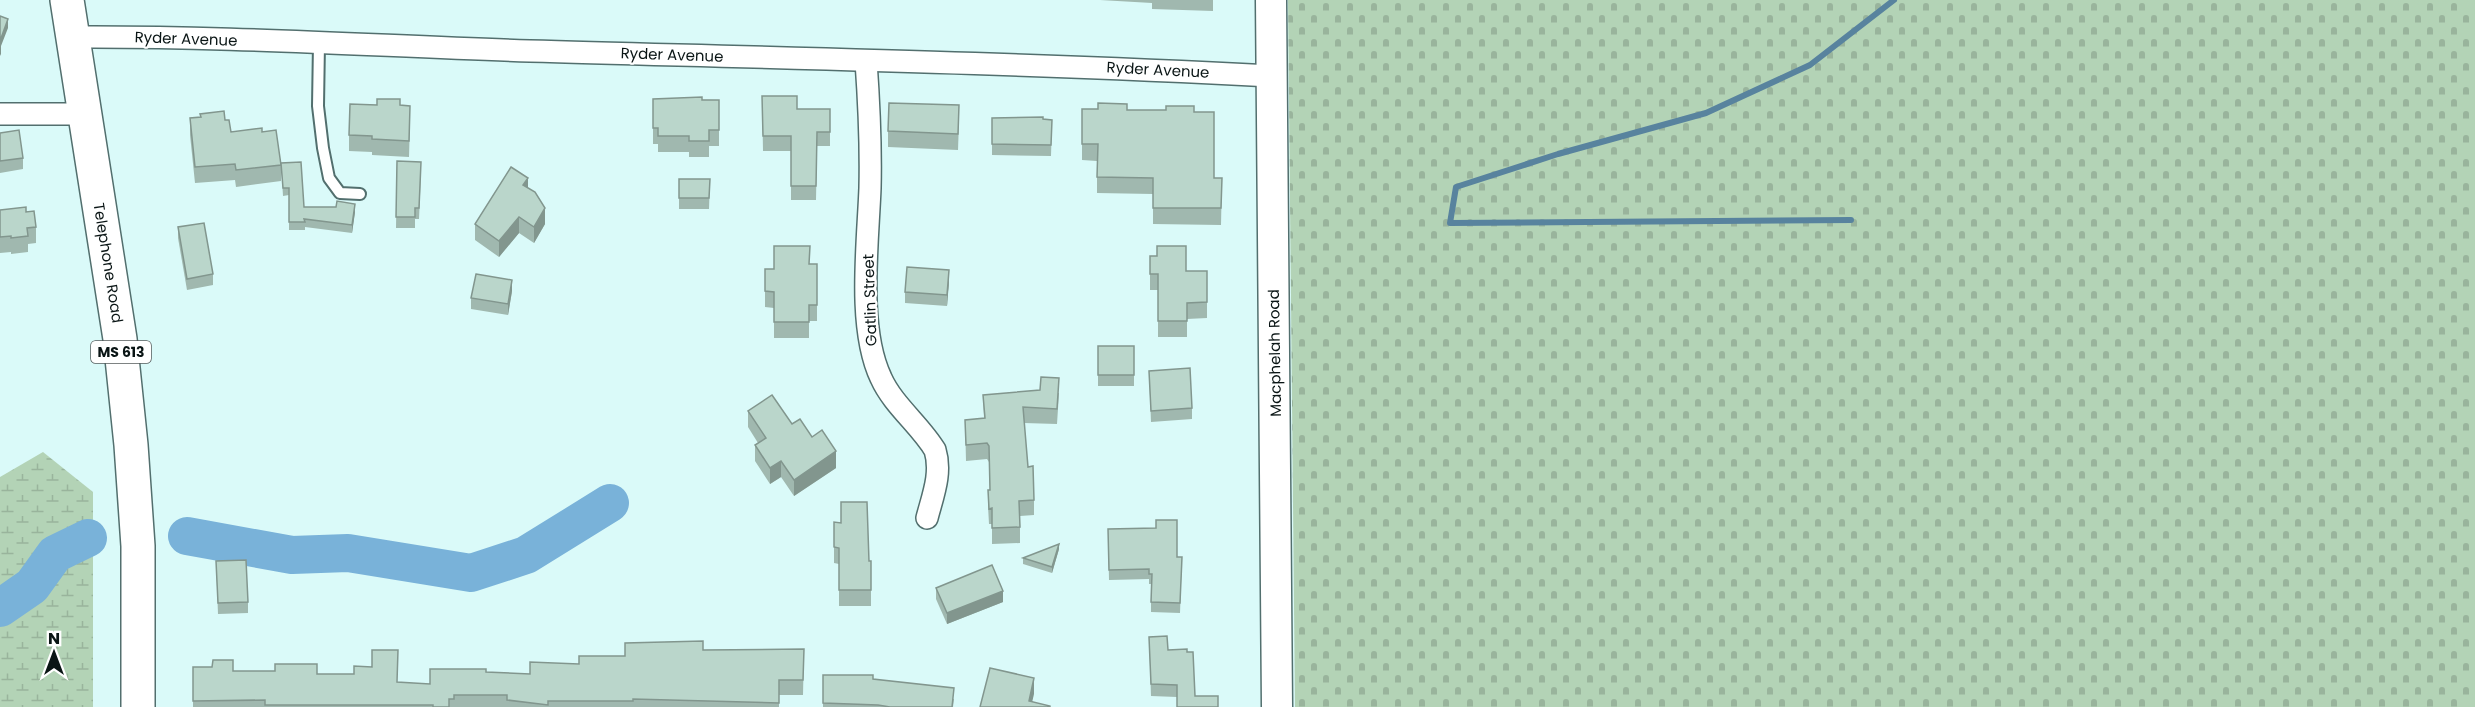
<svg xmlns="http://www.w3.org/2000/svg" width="2475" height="707" viewBox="0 0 2475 707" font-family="Poppins,sans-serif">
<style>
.wetland{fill:url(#wetland-marsh)}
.cemetery{fill:url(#cemetery-stones)}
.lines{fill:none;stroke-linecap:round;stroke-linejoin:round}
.stream{stroke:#58839e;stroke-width:6}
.river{stroke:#79b2d9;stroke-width:38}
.lane-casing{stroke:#526f6e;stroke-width:14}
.street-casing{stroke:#526f6e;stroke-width:24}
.secondary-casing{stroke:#526f6e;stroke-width:33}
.primary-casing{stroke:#526f6e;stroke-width:36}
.lane{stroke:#fff;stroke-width:10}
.street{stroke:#fff;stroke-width:21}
.secondary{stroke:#fff;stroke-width:30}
.primary{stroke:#fff;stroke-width:33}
.wall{fill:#a0b8af}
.shaded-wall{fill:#82968e}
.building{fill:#bad6cb;stroke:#82968e;stroke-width:1.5}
.labels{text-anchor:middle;stroke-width:4.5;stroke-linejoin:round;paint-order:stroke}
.shield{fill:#fff;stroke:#545b5b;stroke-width:1.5}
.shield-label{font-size:14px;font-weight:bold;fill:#0a1515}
.street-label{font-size:15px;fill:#0a1515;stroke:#fff}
</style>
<defs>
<pattern id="wetland-marsh" width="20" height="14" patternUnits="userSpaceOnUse" patternTransform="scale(1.5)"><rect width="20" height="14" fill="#b3d3b6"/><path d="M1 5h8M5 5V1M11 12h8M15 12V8" fill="none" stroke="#99b49c"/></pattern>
<pattern id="cemetery-stones" width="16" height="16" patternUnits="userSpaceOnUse" patternTransform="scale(1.5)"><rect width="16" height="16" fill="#b3d3b6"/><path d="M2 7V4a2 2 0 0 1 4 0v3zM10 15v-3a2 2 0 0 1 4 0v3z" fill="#99b49c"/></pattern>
</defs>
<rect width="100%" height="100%" fill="#dafaf9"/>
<!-- wetland -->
<path class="wetland" d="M43,452l50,40v215h-93v-230z"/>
<!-- cemetery -->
<path class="cemetery" d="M1288,0h1187v707h-1180z"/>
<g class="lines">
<!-- stream -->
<path class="stream" d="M1851,220l-401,3 6,-36 102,-33 148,-41 104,-48 84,-65"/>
<!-- river -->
<g class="river">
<path d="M187,536l105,19 56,-2 123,20 55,-18 84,-52"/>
<path d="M0,608l32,-22 23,-32 33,-16"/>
</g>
<defs>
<path id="lane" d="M319,43l-1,63 5,42 6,30 11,15 20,1"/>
<g id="street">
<path d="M73,37c152,-1 305,9 457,14 247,7 494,12 741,25"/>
<path d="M866,61c3,42 5,85 4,127 -2,55 -13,140 11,190 12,27 39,47 54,72 7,23 -2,45 -8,68"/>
<path d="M0,114h85"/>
</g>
<path id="secondary" d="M1271,0l6,707"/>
<path id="primary" d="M67,0l53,339 11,106 7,101v161"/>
</defs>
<!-- lane casing -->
<use href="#lane" class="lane-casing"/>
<!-- street casing -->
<use href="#street" class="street-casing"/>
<!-- secondary casing -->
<use href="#secondary" class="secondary-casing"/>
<!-- primary casing -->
<use href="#primary" class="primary-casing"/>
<!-- lane -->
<use href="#lane" class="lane"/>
<!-- street -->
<use href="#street" class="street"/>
<!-- secondary -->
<use href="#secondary" class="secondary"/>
<!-- primary -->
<use href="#primary" class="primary"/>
</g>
<!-- wall -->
<g class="wall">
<path d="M1100,0h113v11l-61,-2v-6z"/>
<path d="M762,96l35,13h33v37h-13l-1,54h-25v-49h-28z"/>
<path d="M653,99l66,1v46h-10v11h-20v-5h-31v-8h-5z"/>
<path d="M400,105l10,17 -1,35 -37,-2v-3l-23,-1v-16z"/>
<path d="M1082,109l112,3 20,66h8l-1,47 -68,-1v-30l-56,-1v-32l-15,-1z"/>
<path d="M190,118l35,2 6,12h31l19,33v16l-45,6 -1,-7 -40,3 -5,-48z"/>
<path d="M1043,119l9,1 -1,36 -59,-1v-11z"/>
<path d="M959,121l-1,29 -70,-3v-16z"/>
<path d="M0,133l23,25v11l-23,4z"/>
<path d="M397,161l24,12 -2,46h-4v9h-19z"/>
<path d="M281,163l23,44 51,5 -3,21 -47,-6v3h-16v-35l-6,1z"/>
<path d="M679,179h31l-1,30h-30z"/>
<path d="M528,188l17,36 -11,19 -15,-10 -20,24 -24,-17v-16z"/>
<path d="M0,210l26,2 10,15v16l-8,1v8l-17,2v-2l-11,1z"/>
<path d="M178,227l35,47v11l-26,5 -9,-52z"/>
<path d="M1150,256l36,15h21v47l-20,1v18h-29v-47h-8z"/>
<path d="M810,264l7,16v41h-8v17h-35v-30l-9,-1v-38h9z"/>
<path d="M949,281l-2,25 -42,-3v-11z"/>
<path d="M512,291l-4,24 -37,-6v-11z"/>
<rect x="1098" y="346" width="36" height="40"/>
<path d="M1149,371l43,37v11l-41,3z"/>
<path d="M1059,393l-2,31 -33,-1 4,44 6,33v15l-14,1v27l-28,1v-20h-3l-1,-18v-16h2l-1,-28 -2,-3 -21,2 -1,-41 19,-2 -1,-23z"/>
<path d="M748,411l44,13 20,13 24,31 -42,28 -13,-19 -11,7 -15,-23v-16l3,-2 -10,-16z"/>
<path d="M834,522l35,39h2v45h-32v-42l-5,-1z"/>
<path d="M1108,529l69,28h5l-2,56 -29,-1v-28h-2v-5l-40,1z"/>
<path d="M1059,549l-7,24 -29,-9v-6z"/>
<path d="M216,561l32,41v11l-30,1z"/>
<path d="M936,588l67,14 -56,22 -11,-25z"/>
<path d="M1149,637l19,13 27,46 -18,1 -26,-1z"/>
<path d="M804,649l-1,46h-24v12h-586v-40l40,4 84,3 80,8 33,2 56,-12 44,2 95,-18 78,-6z"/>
<path d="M823,675l50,4 81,20 -1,8h-130z"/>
</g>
<!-- shaded-wall -->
<g class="shaded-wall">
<path d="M8,19v9l-7,18v8l-1,2v-15z"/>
<path d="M528,178v16l-5,-9z"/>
<path d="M355,204v8l-3,21v-8z"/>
<path d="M545,208v16l-11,19v-16z"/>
<path d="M519,217v16l-20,24v-16z"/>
<path d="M949,270v11l-2,25v-11z"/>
<path d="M512,280v11l-4,24v-11z"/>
<path d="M836,451v17l-42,28v-16z"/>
<path d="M781,461v16l-11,7v-16z"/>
<path d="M1059,544v5l-7,24v-6z"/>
<path d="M1003,591v11l-56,22v-11z"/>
<path d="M1034,678v16l-3,13 -2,-6z"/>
</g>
<!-- building -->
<g class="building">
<path d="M0,16l8,3 -8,22z"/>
<path d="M762,96h35v13h33v23h-13l-1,54h-25v-50h-28z"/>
<path d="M702,97v3h17v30h-10v11h-20v-5h-31v-8h-5v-29z"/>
<path d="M377,99h23v6l10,1 -1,35 -37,-2v-3l-23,-1 1,-31 27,1z"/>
<path d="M889,103l70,2 -1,29 -70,-3z"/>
<path d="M1098,103l29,1v6h39v-4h28v6h20v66h8l-1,30h-68v-30l-56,-1 1,-33h-16v-35h16z"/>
<path d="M224,111l1,9h4l2,12 31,-4v4l14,-2 5,35 -45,5 -1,-6 -40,3 -5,-49 11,-1 -1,-3z"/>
<path d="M1043,117v2l9,1 -1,25 -59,-1v-26z"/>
<path d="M19,130l4,28 -23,3v-28z"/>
<path d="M397,161l24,1 -2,46h-4v9h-19z"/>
<path d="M301,162l3,45h32l1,-6 18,3 -3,21 -48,-6 1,3h-16v-34h-6l-2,-25z"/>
<path d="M511,167l17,11 -5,7 12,7 10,16 -11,19 -15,-10 -20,24 -24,-17z"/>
<path d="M679,179h31l-1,19h-30z"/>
<path d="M26,207v5l8,-1 2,16 -9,1 1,8 -17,2v-2l-11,1v-27z"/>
<path d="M204,223l9,51 -26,5 -9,-52z"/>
<path d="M774,246h36l-1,18h8v41h-8v17h-35v-30l-9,-1v-22h9z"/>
<path d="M1157,246h29v25h21v31l-20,1v18h-29v-47h-8v-18h7z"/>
<path d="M907,267l42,3 -2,25 -42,-3z"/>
<path d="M476,274l36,6 -4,24 -37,-6z"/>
<rect x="1098" y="346" width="36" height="29"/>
<path d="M1190,368l2,40 -41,3 -2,-40z"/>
<path d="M1041,377l18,1 -2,31 -34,-2 5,60 5,-1 1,34 -15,1 1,26 -28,1v-20l-3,1 -1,-19h2l-1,-44 -2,-3 -21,2 -1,-25 20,-2 -2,-23 57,-5z"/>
<path d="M772,395l20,29 8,-5 12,18 10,-7 14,21 -42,29 -13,-19 -11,7 -15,-23 11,-7 -18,-27z"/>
<path d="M841,502h26l2,59h2v29h-32v-42l-5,-1v-25l7,1z"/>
<path d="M1156,520h21v37h5l-2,46 -29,-1 1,-28h-3v-5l-40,1 -1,-41 48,-1z"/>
<path d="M1059,544l-7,23 -29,-9z"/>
<path d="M246,560l2,42 -30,1 -2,-42z"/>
<path d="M992,565l11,26 -56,22 -11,-25z"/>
<path d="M1167,636l1,14 19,-1v3h6l2,44h23v11h-41v-22l-26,-1 -2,-47z"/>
<path d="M703,641v9l101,-1 -1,31h-24v23l-146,-4v2h-85v4l-41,-5v-5h-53v4h-5v8h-16v-2h-168v-5l-72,1v-34h19l1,-7h20v11h42v-7h42v10h37v-8l18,1v-17h26l-1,32 33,2v-15h56v3l44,2v-12l49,2v-8h46v-13z"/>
<path d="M990,668l44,10 -5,23 21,5v1h-70z"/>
<path d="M823,675h50v4l81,9 -2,19h-62l-12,-2 -55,-2z"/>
</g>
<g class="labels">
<!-- shield labels -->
<rect class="shield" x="91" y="341" width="60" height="22" rx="4.5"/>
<g class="shield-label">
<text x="121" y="357">MS 613</text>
</g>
<!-- street labels -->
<g class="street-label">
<text transform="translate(186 39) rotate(2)" y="5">Ryder Avenue</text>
<text transform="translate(672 55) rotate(2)" y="5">Ryder Avenue</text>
<text transform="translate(1158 70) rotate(3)" y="5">Ryder Avenue</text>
<text transform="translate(108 263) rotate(81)" y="5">Telephone Road</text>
<text transform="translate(870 300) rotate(-92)" y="5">Gatlin Street</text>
<text transform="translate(1275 353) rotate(-91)" y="5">Macphelah Road</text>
</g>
</g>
<!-- north arrow -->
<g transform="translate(54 653)" stroke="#ffffff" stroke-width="4.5" paint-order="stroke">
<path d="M0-4.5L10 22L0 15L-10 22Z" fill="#0a1515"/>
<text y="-9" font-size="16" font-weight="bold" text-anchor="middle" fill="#0a1515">N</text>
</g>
</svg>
